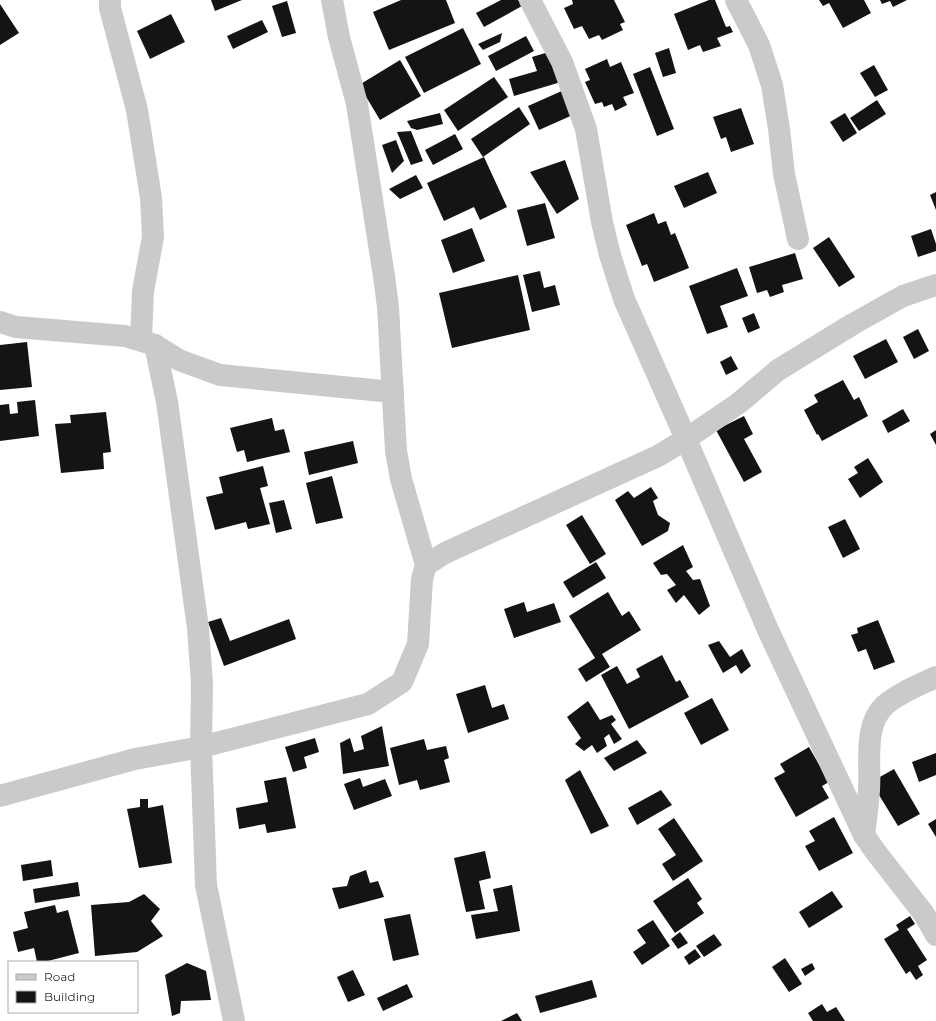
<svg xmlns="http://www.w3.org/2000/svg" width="936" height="1021" viewBox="0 0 936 1021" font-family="Montserrat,sans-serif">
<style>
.building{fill:#141414}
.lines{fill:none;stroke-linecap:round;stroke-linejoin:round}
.minor{stroke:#cacaca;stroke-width:22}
</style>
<rect width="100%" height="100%" fill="#fff"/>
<!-- building -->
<g class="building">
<path d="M211,0h31l-27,11z"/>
<path d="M401,0h45l9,23 -66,27 -16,-38z"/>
<path d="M501,0h17l4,6 -38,21 -8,-14z"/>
<path d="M572,0h42l11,22 -5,2 3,6 -21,10 -3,-5 -10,4 -7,-13 -8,3 -10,-21 9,-4z"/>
<path d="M709,0h6l11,27 4,-1 3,6 -16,6 4,8 -18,6 -3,-7 -12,5 -14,-36z"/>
<path d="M819,0h45l7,13 -28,15 -14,-25 -6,3z"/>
<path d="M880,0h27l-14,7 -3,-6 -8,3z"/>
<path d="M287,1l9,32 -14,4 -10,-31z"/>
<path d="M0,4l19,29 -19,12z"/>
<path d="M171,14l14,28 -35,17 -13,-28z"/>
<path d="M262,20l6,12 -35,17 -6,-13z"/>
<path d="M463,28l18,36 -57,29 -19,-36z"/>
<path d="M502,33l-2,9 -17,8 -5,-6z"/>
<path d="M526,36l8,15 -38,20 -8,-15z"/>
<path d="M669,48l7,25 -13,4 -8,-24z"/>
<path d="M552,51l9,31 -47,14 -5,-17 28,-8 -5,-14z"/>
<path d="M607,59l3,8 11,-5 13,31 -11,4 4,8 -12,6 -3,-7 -8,3 -2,-5 -7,2 -10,-22 5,-2 -5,-11z"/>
<path d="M400,60l21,36 -41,24 -21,-35z"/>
<path d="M874,65l14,25 -13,7 -15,-24z"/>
<path d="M650,67l24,62 -17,7 -24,-62z"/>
<path d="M494,77l14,20 -50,34 -14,-21z"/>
<path d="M564,90l11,24 -36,16 -11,-24z"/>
<path d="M877,100l9,14 -27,17 -9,-13z"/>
<path d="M519,107l11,17 -47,33 -12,-18z"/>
<path d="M741,108l13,36 -23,8 -5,-15 -5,2 -8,-22z"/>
<path d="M440,113l3,11 -26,6 -6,-2 -4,-7z"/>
<path d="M845,113l12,20 -14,9 -13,-20z"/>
<path d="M411,131l12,30 -12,4 -14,-33z"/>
<path d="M455,134l8,15 -30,16 -8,-15z"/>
<path d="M396,140l8,21 -12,12 -10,-28z"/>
<path d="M484,157l23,50 -27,13 -6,-13 -30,14 -17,-38z"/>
<path d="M565,160l14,39 -22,15 -27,-42z"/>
<path d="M708,172l9,21 -33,15 -10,-22z"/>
<path d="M416,175l7,13 -23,11 -11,-10z"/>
<path d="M936,192v18l-6,-15z"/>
<path d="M545,203l10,35 -28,8 -10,-36z"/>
<path d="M654,213l4,11 8,-3 5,14 4,-2 14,35 -35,14 -7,-18 -5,2 -16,-41z"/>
<path d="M472,228l13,33 -32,12 -12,-33z"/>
<path d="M931,229l5,15v7l-18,6 -7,-21z"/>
<path d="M829,237l26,40 -16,10 -26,-39z"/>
<path d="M795,253l8,26 -21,6 2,7 -14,5 -3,-7 -10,3 -8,-26z"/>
<path d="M737,268l11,28 -28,10 8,21 -21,7 -18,-48z"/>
<path d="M540,271l4,17 11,-3 5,20 -28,7 -9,-37z"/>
<path d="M518,275l12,55 -78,18 -13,-55z"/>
<path d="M754,313l6,15 -12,5 -6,-15z"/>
<path d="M918,329l11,22 -15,8 -11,-22z"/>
<path d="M886,339l12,23 -33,17 -12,-23z"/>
<path d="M27,342l5,45 -32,3v-45z"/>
<path d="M731,356l7,13 -12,6 -6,-13z"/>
<path d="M843,380l11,20 5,-3 9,19 -46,25 -4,-7 -1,1 -13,-25 14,-8 -4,-7z"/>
<path d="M35,400l4,36 -39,5v-36l9,-1 1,10 8,-1 -1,-11z"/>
<path d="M903,409l7,12 -22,12 -6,-12z"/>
<path d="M106,412l5,40 -8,1 1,16 -43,4 -6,-49 16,-1 -1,-8z"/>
<path d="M744,416l9,18 -9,5 18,33 -18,10 -28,-52z"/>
<path d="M272,418l3,13 9,-2 6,23 -43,10 -3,-12 -7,2 -7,-24z"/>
<path d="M936,430v15l-6,-11z"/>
<path d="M353,441l5,22 -49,12 -5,-23z"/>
<path d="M868,458l15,24 -23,16 -12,-19 10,-6 -4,-6z"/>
<path d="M263,466l5,20 -8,2 10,36 -22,5 -2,-7 -31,8 -9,-33 17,-4 -4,-16z"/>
<path d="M332,476l11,42 -27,6 -10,-41z"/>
<path d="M651,487l7,11 -5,3 5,14 12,8 -2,8 -26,15 -27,-46 13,-9 6,7z"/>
<path d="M284,500l8,29 -16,4 -7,-30z"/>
<path d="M582,515l24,39 -16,10 -24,-39z"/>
<path d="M845,519l15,30 -17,9 -15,-31z"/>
<path d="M683,545l10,22 -7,4 7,9 7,-1 10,27 -11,9 -15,-20 -8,8 -9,-13 9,-5 -9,-11 -6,1 -8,-12z"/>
<path d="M596,562l10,16 -33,20 -10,-16z"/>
<path d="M608,592l14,24 7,-5 12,19 -39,24 8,13 -24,15 -8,-13 17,-11 -26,-42z"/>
<path d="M524,602l3,10 27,-9 7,19 -47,16 -10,-29z"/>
<path d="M221,618l9,23 59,-22 7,20 -72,27 -16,-44z"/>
<path d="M878,620l17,42 -21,8 -8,-21 -8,3 -7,-17 7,-2 -1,-5z"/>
<path d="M719,641l11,16 12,-8 9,17 -10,8 -5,-9 -13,8 -15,-28z"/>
<path d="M662,655l14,27 4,-2 9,17 -60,32 -28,-54 16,-9 10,18 13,-7 -4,-8z"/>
<path d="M485,685l7,23 12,-4 5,15 -41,14 -12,-39z"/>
<path d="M712,698l17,32 -28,15 -17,-32z"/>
<path d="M588,701l12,19 12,-5 4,5 -5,4 11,15 -8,5 -5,-10 -5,4 3,8 -10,7 -5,-8 -8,6 -9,-7 6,-6 -14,-21z"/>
<path d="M382,726l7,40 -46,8 -3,-31 10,-5 4,14 10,-3 -3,-13z"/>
<path d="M315,738l4,14 -15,5 3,11 -14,4 -8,-25z"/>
<path d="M424,739l3,11 19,-4 3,12 -5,2 6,22 -30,8 -3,-10 -18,5 -9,-37z"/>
<path d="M637,740l10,13 -33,18 -10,-13z"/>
<path d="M809,747l20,35 -7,4 7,12 -33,19 -22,-39 11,-6 -5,-8z"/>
<path d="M936,753v22l-17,7 -7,-20z"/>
<path d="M894,769l26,45 -22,12 -27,-44z"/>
<path d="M580,770l29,56 -18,8 -26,-54z"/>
<path d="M286,777l10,51 -29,5 -2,-9 -26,5 -3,-21 32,-6 -4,-21z"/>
<path d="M360,778l3,9 22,-8 7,17 -38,14 -10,-26z"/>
<path d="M661,790l11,15 -35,20 -9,-17z"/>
<path d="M140,799h8v9l15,-3 9,58 -33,5 -12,-59 13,-2z"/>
<path d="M834,817l19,36 -34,18 -14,-25 10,-5 -6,-10z"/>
<path d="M674,818l29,43 -30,20 -11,-17 14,-9 -18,-26z"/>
<path d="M936,819v18l-8,-13z"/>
<path d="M485,851l6,27 -12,3 6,28 -19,3 -12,-54z"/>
<path d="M51,860l2,16 -30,5 -2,-16z"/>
<path d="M366,870l4,13 8,-2 6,16 -45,12 -7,-21 15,-2 3,-10z"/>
<path d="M688,878l14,21 -5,4 7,10 -29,20 -22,-32z"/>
<path d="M78,882l2,14 -45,7 -2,-14z"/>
<path d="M512,885l8,46 -44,8 -5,-24 27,-4 -5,-22z"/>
<path d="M832,891l11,16 -34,21 -10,-16z"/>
<path d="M144,894l16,15 -9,12 12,15 -26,16 -42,4 -4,-51 38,-3z"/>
<path d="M55,905l2,8 11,-3 11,43 -35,9h-7l-3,-14 -16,4 -5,-20 15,-4 -4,-16z"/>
<path d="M410,914l9,41 -26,6 -9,-42z"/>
<path d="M910,916l5,8 -8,5 20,31 -9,6 5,9 -7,5 -6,-9 -4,3 -22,-35 15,-9 -3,-5z"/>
<path d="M653,920l17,26 -28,19 -9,-13 13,-9 -9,-13z"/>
<path d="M680,932l8,11 -10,6 -7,-10z"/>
<path d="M714,934l8,11 -18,12 -8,-11z"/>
<path d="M695,949l6,8 -12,8 -5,-8z"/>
<path d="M785,958l17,26 -13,8 -17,-25z"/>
<path d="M187,963l19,8 5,29 -30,1 -1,12 -8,3 -7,-41z"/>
<path d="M812,963l3,6 -10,7 -4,-7z"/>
<path d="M353,970l12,25 -17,7 -11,-25z"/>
<path d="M592,980l5,17 -57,16 -5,-17z"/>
<path d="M407,984l6,13 -30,14 -6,-13z"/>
<path d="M822,1004l5,8 9,-5 9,14h-32l-5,-8z"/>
<path d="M517,1013l5,8h-21z"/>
</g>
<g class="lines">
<!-- minor -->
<g class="minor">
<path d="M110,0v8l27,102 14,88 2,39 -10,54 -2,49"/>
<path d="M332,0l7,37 18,67 27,172 4,31 8,144 5,28 25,86"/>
<path d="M530,0l32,62 24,67 16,93 8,33 14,44 62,140 82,191 96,205 11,16 49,63 12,21"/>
<path d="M736,0l23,45 13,40 7,44 5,45 14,65"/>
<path d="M0,322l16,5 109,9 30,9 24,15 41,15 173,17"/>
<path d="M155,345l12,57 31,226 4,56 -1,63 5,138 28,136"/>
<path d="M0,796l135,-37 66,-12 167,-43 34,-22 16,-38 4,-65 4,-14 19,-12 213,-97 28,-17 53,-36 39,-33 75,-46 50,-28 33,-11"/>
<path d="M864,835c2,-15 4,-30 5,-45 2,-27 -6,-65 16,-85 14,-12 34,-20 51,-28"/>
</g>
</g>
<!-- legend -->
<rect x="8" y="961" width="130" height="52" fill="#ffffff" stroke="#ababab"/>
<rect x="16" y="974" width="20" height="6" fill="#cacaca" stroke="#ababab"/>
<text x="44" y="981" font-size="12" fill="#2d2d2d">Road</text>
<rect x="16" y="991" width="20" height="12" fill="#141414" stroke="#ababab"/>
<text x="44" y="1001" font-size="12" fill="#2d2d2d">Building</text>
</svg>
